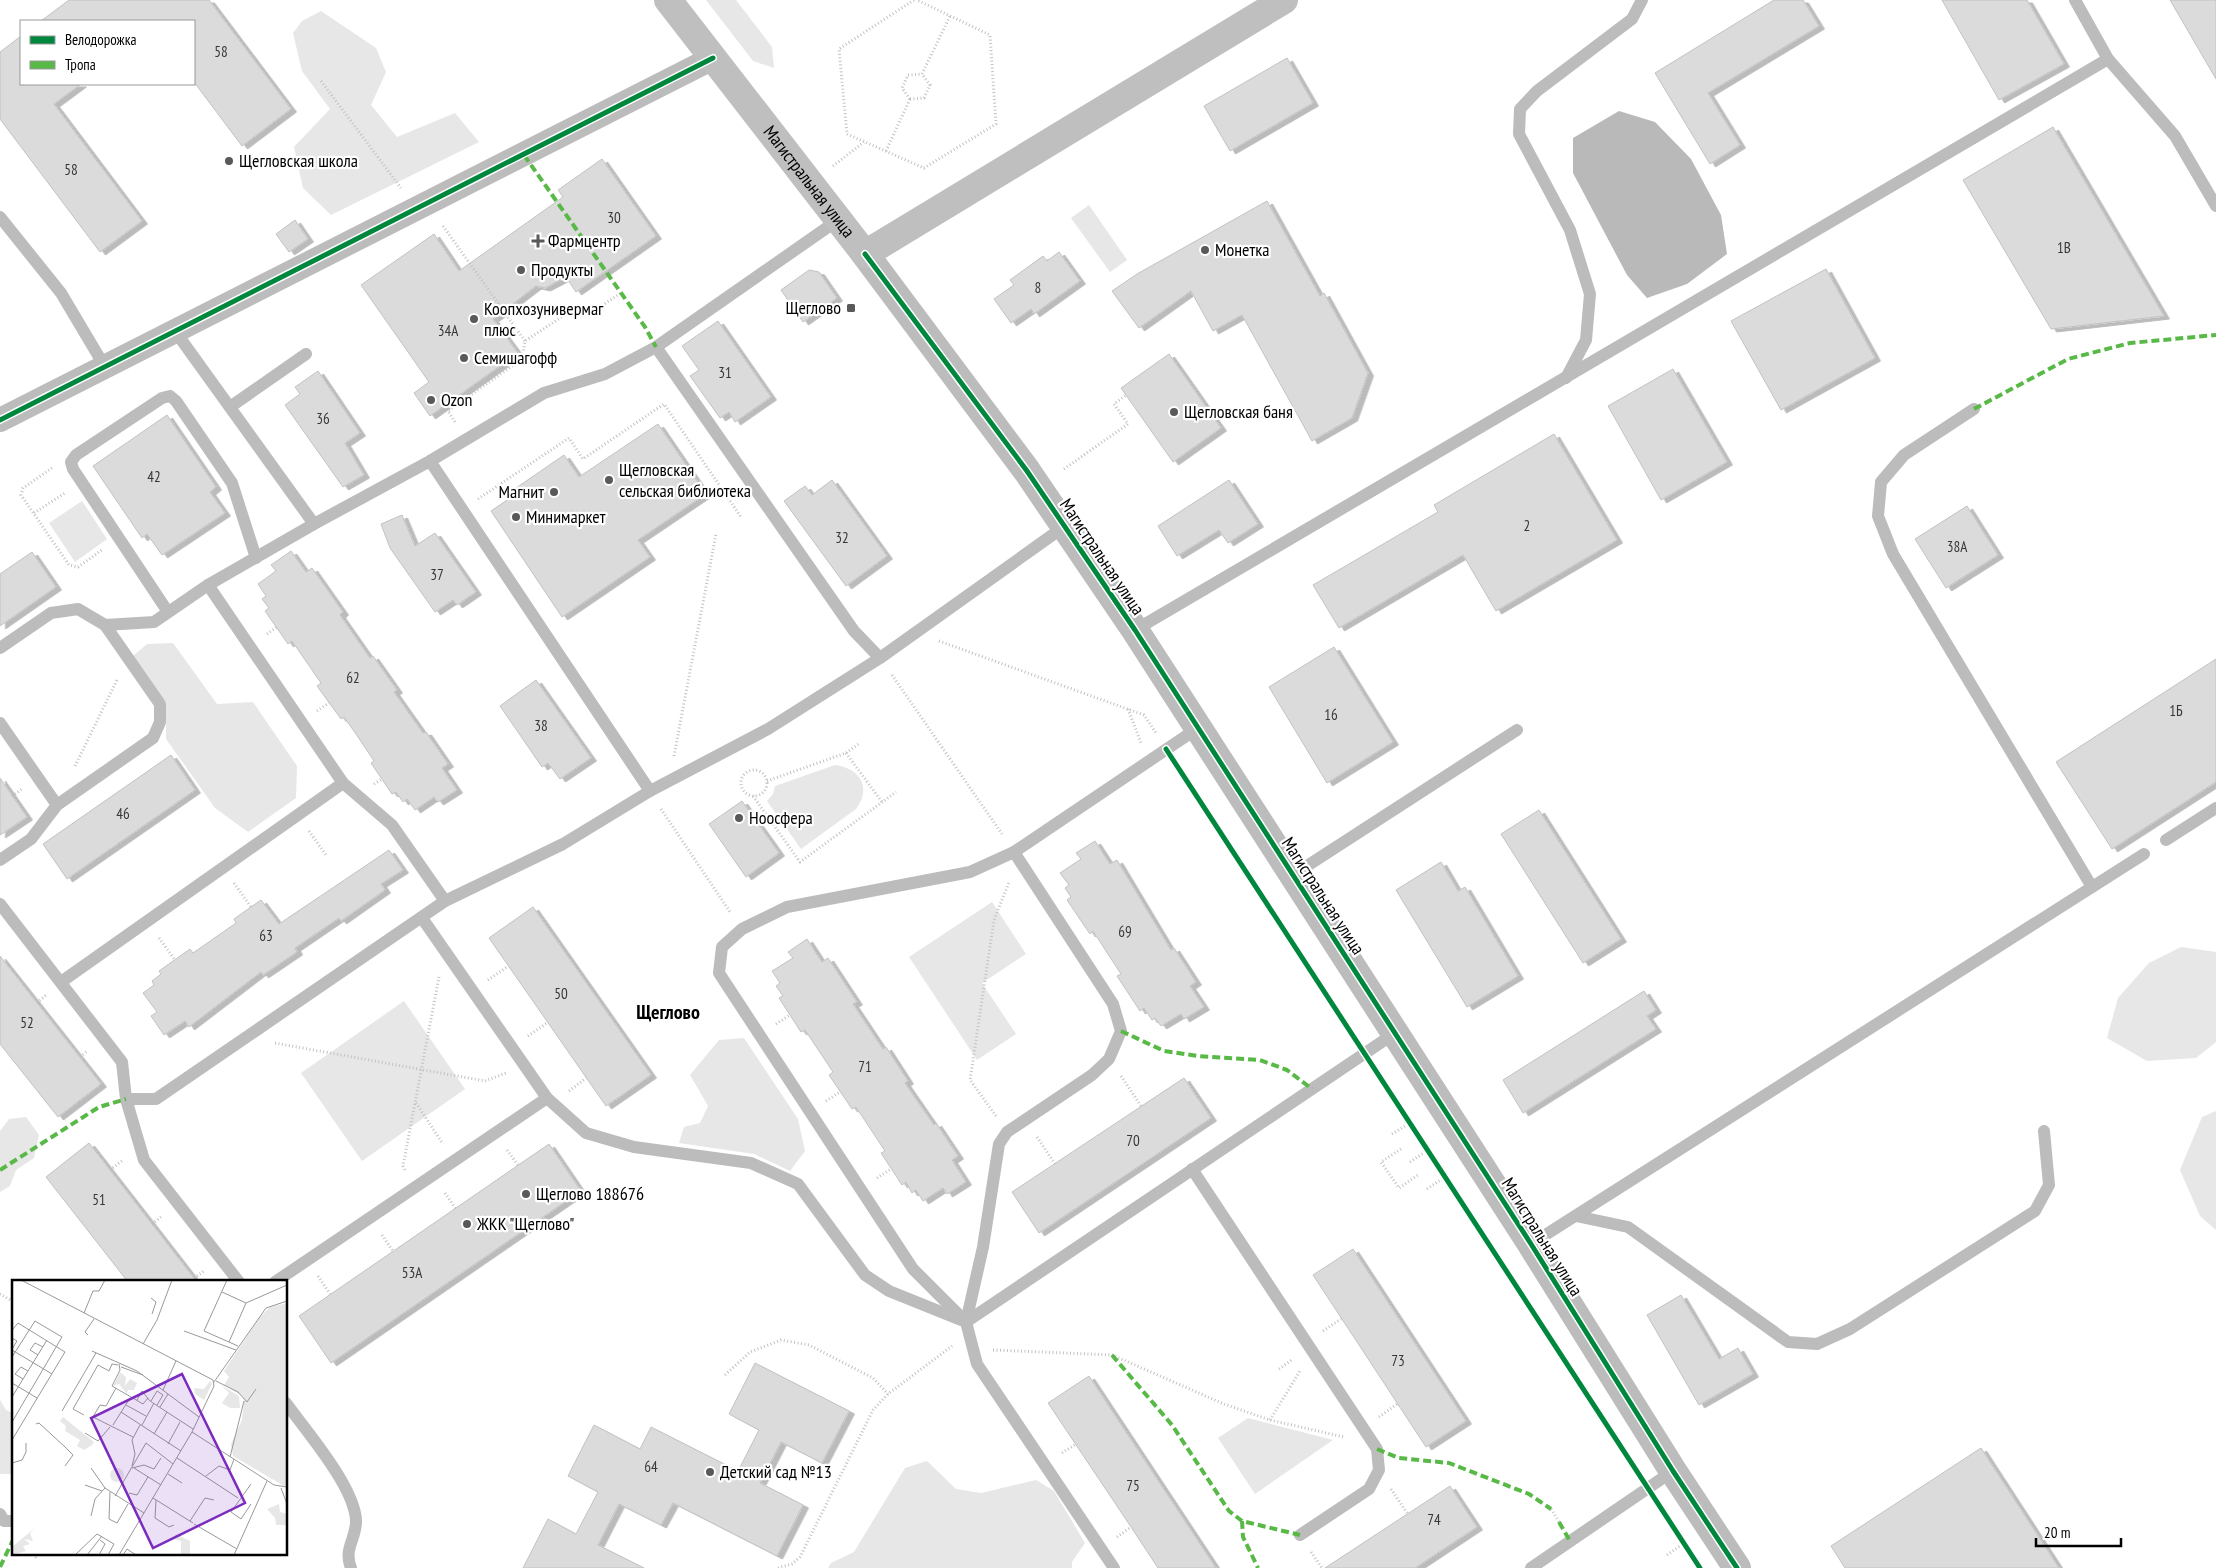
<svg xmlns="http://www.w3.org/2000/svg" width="2216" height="1568" viewBox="0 0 2216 1568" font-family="'PT Sans Narrow',sans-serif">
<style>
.green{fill:#e7e7e7}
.water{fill:#b9b9b9}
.building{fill:#dbdbdb;stroke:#c2c2c2;filter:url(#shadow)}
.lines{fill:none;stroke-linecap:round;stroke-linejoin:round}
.path{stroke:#c2c2c2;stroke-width:3;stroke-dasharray:1 2.5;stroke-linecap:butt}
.service{stroke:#bcbcbc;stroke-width:12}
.minor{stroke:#bcbcbc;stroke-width:24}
.tertiary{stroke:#bcbcbc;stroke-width:28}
.secondary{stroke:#bfbfbf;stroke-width:28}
.quiet{stroke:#58b947;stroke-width:4;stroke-dasharray:8 4;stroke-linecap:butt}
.cycleway-casing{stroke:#fff;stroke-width:8}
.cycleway{stroke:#00873e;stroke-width:5}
.poi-dot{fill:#595959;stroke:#fff;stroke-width:2}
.labels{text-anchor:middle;stroke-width:4.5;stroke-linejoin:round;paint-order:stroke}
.number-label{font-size:15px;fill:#373737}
.poi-label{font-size:18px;fill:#000;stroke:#fff;text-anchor:start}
.street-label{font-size:18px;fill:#000;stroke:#fff}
.quarter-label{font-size:20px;font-weight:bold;fill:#000;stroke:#fff}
.inset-road{fill:none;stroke:#999;stroke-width:1}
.view{fill:#7b2cbf;fill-opacity:0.15;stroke:#7b2cbf;stroke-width:2.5}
.inset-edge{fill:none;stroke:#000;stroke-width:2.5}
</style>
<defs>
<filter id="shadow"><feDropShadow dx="5.5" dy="3" stdDeviation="0" flood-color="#0004"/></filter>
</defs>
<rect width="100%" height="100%" fill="#fff"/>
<!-- green -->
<g class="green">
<path d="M706,0h30l36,47 2,21 -21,-7z"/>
<path d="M321,11l55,37 10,24 -15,33 26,32 58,-24 24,29 -148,73 -28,-27 -9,-41 36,-38 -28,-38 -9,-38 9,-12z"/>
<path d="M1089,205l38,55 -17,12 -39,-54z"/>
<path d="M82,501l25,38 -32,23 -26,-39z"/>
<path d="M173,643l44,61 36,-2 44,64 -1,32 -48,34 -33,-24 -49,-69v-37l-33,-46 14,-12z"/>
<path d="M835,765c25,3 37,23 21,44l-55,40 -34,-48 6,-7 2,-8z"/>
<path d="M992,902l34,52 -44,29 34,51 -39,26 -68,-103z"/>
<path d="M2181,947l35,5v90l-20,16 -49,3 -40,-23 11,-40 31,-35z"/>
<path d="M404,1001l61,88 -103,72 -61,-88z"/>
<path d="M744,1038l54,81 7,32 -15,20 -36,-17 -75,-11 5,-16 16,-4 8,-17 -18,-31 29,-35z"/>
<path d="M2216,1111v119l-16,-14 -20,-46 22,-53z"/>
<path d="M26,1117l13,18 -5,23 -18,12 -6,16 -10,6v-61l9,-12z"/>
<path d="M0,1400l6,10 8,4v60h-14z"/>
<path d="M1248,1418l85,22 -78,54 -37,-56z"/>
<path d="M927,1461l29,28 25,4 55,-13 18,11 31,52 -13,19v6h-244l3,-5 23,-11 51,-84z"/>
</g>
<!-- water -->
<path class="water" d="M1619,111l36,11 36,37 30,56 6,39 -40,30 -40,14 -20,-23 -54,-102v-35z"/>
<!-- building -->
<g class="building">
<path d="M69,0h140l82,109 -49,37 -48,-64v-61h-153z"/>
<path d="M1774,0h29l16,26 -111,67 32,52 -30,19 -55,-91z"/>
<path d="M1942,0h85l37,64 -65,36z"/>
<path d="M2170,0h46v79z"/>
<path d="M21,36v48h60l-27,20 88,117 -42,31 -100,-133v-67z"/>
<path d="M1287,58l26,45 -83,48 -26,-45z"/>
<path d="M2053,127l111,189 -113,13 -88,-149z"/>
<path d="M602,159l54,77 -80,56 -10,-15 -21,11 -9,-2 -43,33 25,34 -88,63 -16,-23 15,-11 -68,-97 73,-51 25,37 104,-74 -5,-7z"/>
<path d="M1267,201l53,95 4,-3 44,80 -16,45 -40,23 -70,-126 -29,16 -22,-40 -52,37 -27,-37 25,-17z"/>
<path d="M295,220l13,19 -19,13 -13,-18z"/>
<path d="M1059,252l21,29 -46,33 -3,-5 -20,14 -17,-24 20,-14 -4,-5 33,-24 4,5z"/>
<path d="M1826,269l49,89 -94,52 -50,-89z"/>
<path d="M809,270l10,2 18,26 -34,24 -22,-32z"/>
<path d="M718,321l53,76 -36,25 -6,-10 -9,6 -30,-42 9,-6 -17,-24z"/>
<path d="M1169,354l52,74 -48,34 -52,-74z"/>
<path d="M1673,369l54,93 -66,38 -53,-94z"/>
<path d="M318,371l42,62 -15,10 19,32 -21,12 -58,-82 15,-11 -5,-7z"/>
<path d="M167,415l49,72 -6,5 15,21 -63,42 -15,-21 -5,4 -49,-72z"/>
<path d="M658,424l48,70 -68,46 12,17 -88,60 -71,-106 28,-19 -3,-4 48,-33 15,22z"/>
<path d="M1554,434l63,106 -121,71 -33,-56 -124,73 -26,-43 125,-73 -4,-7z"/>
<path d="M832,480l55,76 -41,30 -62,-85 21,-15 7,9z"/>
<path d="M1229,480l29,44 -30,19 -9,-13 -42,26 -19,-30z"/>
<path d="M1967,506l31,49 -52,33 -31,-49z"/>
<path d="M402,515l13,31 20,-13 41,59 -19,13 -4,-5 -18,12 -45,-64 -9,-24z"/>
<path d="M291,551l15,21 6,-4 31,44 -3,3 30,43 3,-2 24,34 -3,2 29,41 3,-1 22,32 -6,4 15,22 -19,12 -4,-5 -19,13 -8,-11 -4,3 -7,-10 -4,2 -21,-31 3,-2 -18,-27 -12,-17 -3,2 -24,-33 4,-3 -29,-42 -4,3 -23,-33 4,-3 -7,-9 4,-3 -8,-12 18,-13 -5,-6z"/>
<path d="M32,552l24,35 -56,39v-52z"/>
<path d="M1334,647l59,95 -66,41 -58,-96z"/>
<path d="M2216,659v123l-104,67 -56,-87z"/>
<path d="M536,680l55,78 -31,21 -12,-16 -6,4 -42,-61z"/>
<path d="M171,755l24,35 -128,89 -24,-35z"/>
<path d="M0,778l27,39 -27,18z"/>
<path d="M742,801l37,52 -33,24 -37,-53z"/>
<path d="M1539,810l82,129 -38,24 -82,-129z"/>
<path d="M1095,841l15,23 7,-4 54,90 3,-2 22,34 -6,4 14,21 -20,12 -3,-5 -20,12 -6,-8 -3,2 -8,-12 -4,3 -23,-35 4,-2 -28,-43 -3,3 -23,-34 4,-3 -6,-9 4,-3 -9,-12 21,-14 -5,-6z"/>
<path d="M389,850l14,20 -22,14 4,6 -44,31 -2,-3 -44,30 2,4 -34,23 -2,-3 -72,55 -4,-6 -21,14 -13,-19 6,-4 -14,-19 11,-8 -2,-4 9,-7 -2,-3 31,-22 3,4 43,-30 -2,-4 27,-19 18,24z"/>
<path d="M1441,862l17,29 7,-4 53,89 -51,31 -71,-117z"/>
<path d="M533,907l118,168 -45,31 -117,-168z"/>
<path d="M807,939l15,23 6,-4 29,44 -4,2 30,45 3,-2 22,34 -3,2 29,42 2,-2 22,33 -6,4 14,22 -19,12 -4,-6 -20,13 -7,-11 -4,3 -6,-11 -4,3 -21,-32 4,-2 -29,-44 -4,2 -23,-34 4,-3 -28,-42 -4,2 -22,-34 4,-2 -7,-10 4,-3 -8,-12 21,-13 -5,-6z"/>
<path d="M0,956l101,128 -43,33 -58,-73z"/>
<path d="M1644,991l12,19 -9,6 9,13 -133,84 -20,-33z"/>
<path d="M1184,1078l27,40 -172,115 -27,-41z"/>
<path d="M89,1143l63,81 45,58h-69l-82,-105z"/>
<path d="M549,1144l32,47 -250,172 -32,-47z"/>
<path d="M1353,1249l113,172 -40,26 -113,-172z"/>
<path d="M1681,1295l38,64 19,-11 15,26 -54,31 -52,-90z"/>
<path d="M755,1363l94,48 -27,52 -41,-21 -21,41 43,22 -26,51 -104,-53 -12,22 -42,-21 -21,41 46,23h-121l25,-49 28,15 22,-42 -30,-16 26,-51 46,24 11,-22 87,44 21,-41 -30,-16z"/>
<path d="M1089,1376l127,192h-58l-27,-41 -83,-124z"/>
<path d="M1981,1448l78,120h-214l-14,-22z"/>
<path d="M1450,1486l27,41 -62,41h-90z"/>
</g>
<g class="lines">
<!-- path -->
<g class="path">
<path d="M914,0l-75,49 8,85 77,34 72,-44 -6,-89 -73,-35"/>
<path d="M922,74l28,-58"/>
<path d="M321,81l80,107"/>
<path d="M910,99l-8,-11 6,-13 14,-1"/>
<path d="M910,99l14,-1 6,-13 -8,-11"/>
<path d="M886,151l24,-52"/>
<path d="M833,166l31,-24"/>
<path d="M443,226l82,115"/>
<path d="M455,422l-7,-11 74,-52 3,-18 55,-36 8,10 33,-22"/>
<path d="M52,468l-29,20 -2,7 48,70 9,2 24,-17"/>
<path d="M1064,469l64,-45 -14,-20 12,-9"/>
<path d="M478,499l91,-61 14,21 81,-55 77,113"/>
<path d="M34,513l31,-20"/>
<path d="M267,634l10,-7"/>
<path d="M939,641l205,74 12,18"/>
<path d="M892,675l110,159"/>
<path d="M1128,709l13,34"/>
<path d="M317,711l12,-8"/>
<path d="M846,753l36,49"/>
<path d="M674,756l42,-222"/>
<path d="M75,766l42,-86"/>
<circle cx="754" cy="783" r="13"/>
<path d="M767,781l79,-28 14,-10"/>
<path d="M374,784l8,-5"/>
<path d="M12,796l10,-7"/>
<path d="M753,796l47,66 96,-70"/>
<path d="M661,809l69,103"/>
<path d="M309,831l17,24"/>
<path d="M234,883l17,24"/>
<path d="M159,938l16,22"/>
<path d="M488,980l20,-14"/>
<path d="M37,1003l9,-8"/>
<path d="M776,1024l14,-9"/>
<path d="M528,1036l20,-14"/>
<path d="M275,1043l210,38 21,-8"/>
<path d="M80,1057l7,-6"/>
<path d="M1121,1076l20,30"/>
<path d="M569,1091l17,-13"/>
<path d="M826,1101l14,-9"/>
<path d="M416,1103l27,41"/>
<path d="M996,1116l-26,-36 24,-160 15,-38"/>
<path d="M1392,1134l18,-11"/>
<path d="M1037,1137l18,27"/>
<path d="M1401,1149l-20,13 18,26 19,-13"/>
<path d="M507,1150l11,15"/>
<path d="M1410,1162l18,-12"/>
<path d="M110,1170l13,-10"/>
<path d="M405,1170l-2,-4 36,-189"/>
<path d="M877,1178l14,-9"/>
<path d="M1427,1189l18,-12"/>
<path d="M445,1193l11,16"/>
<path d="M152,1224l9,-7"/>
<path d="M382,1235l11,16"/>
<path d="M318,1276l12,18"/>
<path d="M194,1278l10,-7"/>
<path d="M0,1294l14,8"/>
<path d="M1323,1331l18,-12"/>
<path d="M993,1350l119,5 112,49 46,16 74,17"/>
<path d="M1279,1369l14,-10"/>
<path d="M725,1375l25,-23 31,-12 28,5 64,33 15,16"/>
<path d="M1379,1417l18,-13"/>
<path d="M1270,1420l30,-49"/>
<path d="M1062,1453l14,-9"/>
<path d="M1391,1489l16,24"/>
<path d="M1551,1509l8,13"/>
<path d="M1117,1537l14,-10"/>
<path d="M1311,1552l11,16"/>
<path d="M34,1554l2,4"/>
<path d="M1667,1555l17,-12"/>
<path d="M778,1568l14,-4 8,-7 73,-147 15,-16 64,-48"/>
</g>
<!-- service -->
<g class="service">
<path d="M2075,0l33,59 67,77 41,70"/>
<path d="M0,217l61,76 44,74"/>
<path d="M175,331l139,193"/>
<path d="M656,347l198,284 26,27"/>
<path d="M1566,378l20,-38 4,-46 -20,-64 -51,-96 1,-25 17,-18 95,-72 10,-19"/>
<path d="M230,407l76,-53"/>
<path d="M1974,409l-70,46 -23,27 -3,34 15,38 199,333"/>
<path d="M430,461l220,330"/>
<path d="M208,585l135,198 49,42 53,76"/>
<path d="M168,612l-95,-143 -2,-7 5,-7 86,-57 8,-2 6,5 56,82 24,75"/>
<path d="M1135,630l973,-571"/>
<path d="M0,648l51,-35 27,-4 27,16 49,-3 54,-37 106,-61 116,-63 114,-68 61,-19 51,-27 182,-127"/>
<path d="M0,723l57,82"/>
<path d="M2166,840l50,-32"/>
<path d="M0,860l31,-21 26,-34 96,-67 7,-16v-18l-55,-79"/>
<path d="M1293,875l224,-145"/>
<path d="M0,904l122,158 4,37 18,61 95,122"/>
<path d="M422,918l125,180 39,35 48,14 117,16 47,21 67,91 24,16 72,29"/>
<path d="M61,982l282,-199"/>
<path d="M126,1099h30l289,-198 118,-57 87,-53 118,-62 112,-71 185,-132"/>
<path d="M1192,1169l185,280 2,21 -10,19 -69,46"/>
<path d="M1576,1216l52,11 160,115 29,2 33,-15 185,-118 14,-26 -5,-54"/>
<path d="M1531,1244l613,-390"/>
<path d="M275,1282l272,-184"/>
<path d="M966,1322l17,-75 16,-103 8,-12 85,-57 17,-16 12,-28 -8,-27 -99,-152"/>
<path d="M966,1322l429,-289"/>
<path d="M286,1403c21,29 68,83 70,117 1,18 -13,28 -5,48"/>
<path d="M0,1514l4,7h10"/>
<path d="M1114,1568l-137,-204 -11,-42 -53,-53 -194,-296 3,-26 20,-18 45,-22 183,-35 44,-20 184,-124"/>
<path d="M1531,1568l142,-97"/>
</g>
<!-- minor -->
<path class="minor" d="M0,420l713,-362"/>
<!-- tertiary -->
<path class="tertiary" d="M865,254l162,217 108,159 396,614 142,227 64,97"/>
<!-- secondary -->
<path class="secondary" id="s1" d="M668,0l197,254 419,-254"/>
<!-- quiet -->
<g class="quiet">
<path d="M524,155l121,172 11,20"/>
<path d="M1974,409l94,-50 62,-16 86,-8"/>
<path d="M1121,1031l43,20 34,5 62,4 27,10 25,19"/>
<path d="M0,1170l99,-63 27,-8"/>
<path d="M1112,1355l60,70 57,86 13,10 58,14"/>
<path d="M1377,1449l22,9 50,5 80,31 22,15"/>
<path d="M1242,1521l1,16 15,31"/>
<path d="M1559,1522l11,19"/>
<path d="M0,1567l14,-29"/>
</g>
<defs>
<g id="cycleway">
<path d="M865,254l162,217 108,159 396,614 142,227 64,97"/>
<path d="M0,420l713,-362"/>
<path d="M1166,749l534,819"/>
</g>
</defs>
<!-- cycleway casing -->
<use href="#cycleway" class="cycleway-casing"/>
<!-- cycleway -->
<use href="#cycleway" class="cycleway"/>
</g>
<!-- markers -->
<g class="poi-dot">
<circle cx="229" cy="161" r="5"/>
<path d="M535.5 233.5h5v5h5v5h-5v5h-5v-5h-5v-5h5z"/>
<circle cx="1205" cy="250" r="5"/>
<circle cx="521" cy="270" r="5"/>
<rect x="846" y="303" width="10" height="10" rx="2.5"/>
<circle cx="474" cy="319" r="5"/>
<circle cx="464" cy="358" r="5"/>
<circle cx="431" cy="400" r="5"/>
<circle cx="1174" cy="412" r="5"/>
<circle cx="609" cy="480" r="5"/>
<circle cx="554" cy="492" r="5"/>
<circle cx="516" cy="517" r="5"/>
<circle cx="739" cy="818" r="5"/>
<circle cx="526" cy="1194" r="5"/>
<circle cx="467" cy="1224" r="5"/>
<circle cx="710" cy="1472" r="5"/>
</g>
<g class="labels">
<!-- number labels -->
<g class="number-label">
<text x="221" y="57">58</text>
<text x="71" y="175">58</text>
<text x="614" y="223">30</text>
<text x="2064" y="253">1В</text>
<text x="1038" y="293">8</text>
<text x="448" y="336">34А</text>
<text x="725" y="378">31</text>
<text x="323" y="424">36</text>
<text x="154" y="482">42</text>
<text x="1527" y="531">2</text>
<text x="842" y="543">32</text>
<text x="1957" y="552">38А</text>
<text x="437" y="580">37</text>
<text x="353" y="683">62</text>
<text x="2176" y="716">1Б</text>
<text x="1331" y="720">16</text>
<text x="541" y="731">38</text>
<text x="123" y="819">46</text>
<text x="1125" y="937">69</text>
<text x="266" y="941">63</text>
<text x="561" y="999">50</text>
<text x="27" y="1028">52</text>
<text x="865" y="1072">71</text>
<text x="1133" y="1146">70</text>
<text x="99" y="1205">51</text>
<text x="412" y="1278">53А</text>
<text x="1398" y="1366">73</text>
<text x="651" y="1472">64</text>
<text x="1133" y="1491">75</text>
<text x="1434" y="1525">74</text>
</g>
<!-- poi labels -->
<g class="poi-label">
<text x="239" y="167">Щегловская школа</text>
<text x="548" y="247">Фармцентр</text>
<text x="1215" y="256">Монетка</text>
<text x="531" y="276">Продукты</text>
<text x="841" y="314" text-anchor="end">Щеглово</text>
<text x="484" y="315">Коопхозунивермаг<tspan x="484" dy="21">плюс</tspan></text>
<text x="474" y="364">Семишагофф</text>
<text x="441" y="406">Ozon</text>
<text x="1184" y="418">Щегловская баня</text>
<text x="619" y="476">Щегловская<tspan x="619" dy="21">сельская библиотека</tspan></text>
<text x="544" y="498" text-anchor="end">Магнит</text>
<text x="526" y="523">Минимаркет</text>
<text x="749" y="824">Ноосфера</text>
<text x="536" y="1200">Щеглово 188676</text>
<text x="477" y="1230">ЖКК "Щеглово"</text>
<text x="720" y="1478">Детский сад №13</text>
</g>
<!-- street labels -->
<g class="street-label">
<text dy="6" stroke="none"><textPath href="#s1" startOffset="230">Магистральная улица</textPath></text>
<text transform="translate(1102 557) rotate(56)" y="6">Магистральная улица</text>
<text transform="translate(1323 896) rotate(57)" y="6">Магистральная улица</text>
<text transform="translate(1542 1237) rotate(58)" y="6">Магистральная улица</text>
</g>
<!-- quarter labels -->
<g class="quarter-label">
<text x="668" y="1019">Щеглово</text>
</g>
</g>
<!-- overview -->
<g transform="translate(12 1280)">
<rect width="275" height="275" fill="#fff"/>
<path d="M275,23v182l-3,1 -51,-30 -2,-12 11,-24 2,-20 -2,-4 -18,-11 5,-8 -5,-6 35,-53 11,-11zM108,92l6,5 -1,9 5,-7 7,4 -3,7h-6l-1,4 -8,-10 -6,2zM198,101l2,3 -8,16 -9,-6 -1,-6 10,1zM209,105l18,11 1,12h-10l-8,-5 7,-10zM51,137l31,25 -2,3 -8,5 -7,-4 3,-6 -15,-9 1,-5 -6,-5zM98 195a7 7 0 1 1 14 0a7 7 0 1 1-14 0ZM267,224l1,8 7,2v11h-11l-1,-7 -8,-9zM24,247l-6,6 3,8 -9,-2 6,5 -7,2 3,5 -14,4v-8zM164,254l14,7v14h-9v-14l-8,-2z" fill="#e7e7e7"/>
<path class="inset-road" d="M9,0l192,100 1,6 -22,46 82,53 13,2M215,0l-23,51 34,15M210,12l24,11M139,18l5,4 -4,12M72,33l9,-22h6l6,-11M172,51l52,19M76,55l-3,-3 9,-13M0,58l5,3 -5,8M217,62l17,-39 41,-18M131,64l14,-24 15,-40M0,70l40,24M80,71l45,20 62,46M26,75l-8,-5 5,-7 8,4M0,77l23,-36 27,16 -50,85M107,84l1,6 -8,16 31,18 5,-6M109,87l22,8M11,99l-8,-5 6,-7 7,4M204,101l22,11 9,10 9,-13M202,102l52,-74 21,-7M0,103l25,15M104,108l-10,18 -6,-1 -7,12 40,20M151,110l13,-29M0,117l35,-57M125,120l5,-9 8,10 43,28M139,121l6,-10 6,4 -6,10M114,125l20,11M148,127l8,-13M50,131l34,-58M109,132l60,39M72,135l-11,-6 25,-44 11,6 3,-7 6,1M24,144l3,-1 26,24M101,145l17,-27M130,145l12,-22M73,153l13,8 12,-14M142,154l13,-22M0,160l53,-88 -47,-29 -5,6M156,164l12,-22M53,167l8,8 -8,11M218,177l14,-56M165,178l61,40M0,183l10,-3 4,-8v-9M120,186l3,-12 -3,-14 8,-15M79,188l14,20 39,25M120,188l12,-3 10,4 7,-11M122,188l27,17M156,194l14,9M194,196l13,-10 11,4 4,-11M73,205l17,6M269,208l6,16M98,212l-1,27 8,4 11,-19M117,213l8,2 11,-18M103,216l31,-53 27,21M141,218l40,25M144,220l-1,18 14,9 5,-2M239,224l-10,15 -10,-7 20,-28M79,236l4,-17 10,-11M178,241l15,-23 9,2M182,244l43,25M63,275l22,-21 17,10 -6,11M75,275l15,-19M87,275l6,-11 -5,-4M107,275l73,-123M111,275l4,-6 9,6M222,275l33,-74"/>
<path class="view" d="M170,94l63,129 -92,45 -62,-130z"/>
<rect width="275" height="275" class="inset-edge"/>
</g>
<!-- legend -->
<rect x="20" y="20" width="175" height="65" fill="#ffffff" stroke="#999999"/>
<rect x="30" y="36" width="25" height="8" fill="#00873e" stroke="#999999"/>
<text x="65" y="45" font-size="15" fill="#000000">Велодорожка</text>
<rect x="30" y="61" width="25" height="8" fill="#58b947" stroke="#999999"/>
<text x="65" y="70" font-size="15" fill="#000000">Тропа</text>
<!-- scale -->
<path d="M2036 1538v8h85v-8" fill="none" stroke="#000000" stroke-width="2.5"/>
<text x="2044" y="1538" font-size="15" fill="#000000" stroke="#ffffff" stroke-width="4" paint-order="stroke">20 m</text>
</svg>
